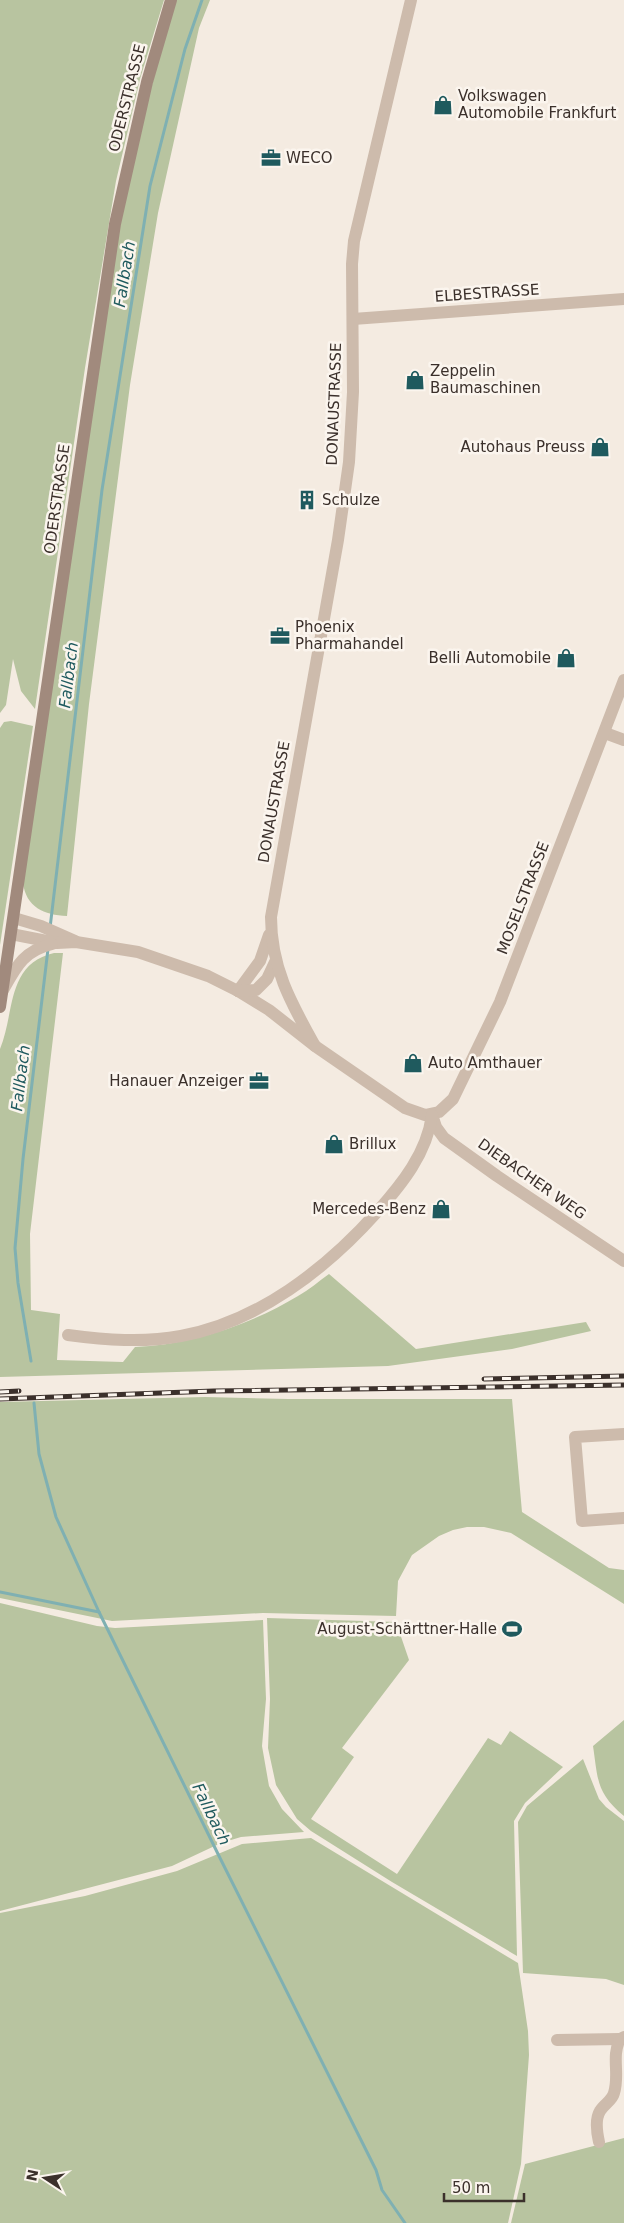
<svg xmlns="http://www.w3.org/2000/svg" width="624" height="2223" viewBox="0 0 624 2223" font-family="'DejaVu Sans',sans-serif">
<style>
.green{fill:#b8c4a0}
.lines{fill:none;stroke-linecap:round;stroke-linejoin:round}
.stream{stroke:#7fb0b2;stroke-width:3}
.street{stroke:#cdbbac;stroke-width:12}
.secondary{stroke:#a18a7d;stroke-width:12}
.rail-casing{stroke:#3b302b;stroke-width:5}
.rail{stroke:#fbf5ee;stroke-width:3;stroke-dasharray:9;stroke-linecap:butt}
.labels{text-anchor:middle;stroke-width:5;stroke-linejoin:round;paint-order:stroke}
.poi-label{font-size:15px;fill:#3b302b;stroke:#fbf5ee;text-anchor:start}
.street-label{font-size:15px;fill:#3b302b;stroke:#fbf5ee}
.water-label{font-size:16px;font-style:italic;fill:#1f5a5e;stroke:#fbf5ee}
</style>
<rect width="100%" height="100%" fill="#f4ebe1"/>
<!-- green -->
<g class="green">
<path d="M0,0h164l-24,79 -24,102 -31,187 -50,341 -14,-18 -8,-32 -7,46 -6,8z"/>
<path d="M175,0h35l-11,28 -41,185 -28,172 -41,319 -22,212c-23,-1 -41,-9 -44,-33l97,-658 18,-89z"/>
<path d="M11,721l22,5 -33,219v-217l4,-6z"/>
<path d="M54,953h9l-33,281 1,76 29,4 -3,46 66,2 12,-15c55,-2 115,-22 163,-51 11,-6 21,-15 31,-22l87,75 170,-27 5,9 -79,18 -124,17 -388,11v-328c15,-36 6,-85 54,-96z"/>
<path d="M205,1397l83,2h224l10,113 87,56 15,2v34l-113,-71 -27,-6h-17l-14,3 -14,6 -27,19 -14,26 -2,35 -133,-3 -151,8 -112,-23v-196z"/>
<path d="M0,1603l97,23 18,2 148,-8 3,79 -4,47 7,40 13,23 22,23 -63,5 -20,6 -49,23 -172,45z"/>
<path d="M267,1618l129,4 13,38 -67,88 12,9 -43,62 86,55 91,-136 13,7 9,-14 53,36 -38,36 -11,18 3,135 -125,-74 -81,-51 -14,-12 -21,-34 -8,-37 2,-49z"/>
<path d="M624,1720v96c-28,-23 -26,-37 -31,-70z"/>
<path d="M583,1759l16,40 7,8 18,14v164l-18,-6 -83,-6 -5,-151 9,-16z"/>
<path d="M311,1838l207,125 10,68 1,24 -8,109 -13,59h-508v-310l85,-17 92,-25 65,-27z"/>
<path d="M624,2138v85h-113l14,-59z"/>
</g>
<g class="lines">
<!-- stream -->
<g class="stream">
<path d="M50,928l52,-438 48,-304 35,-137 17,-49"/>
<path d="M31,1361l-13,-78 -3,-35 8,-89 25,-210"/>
<path d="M34,1403l5,51 17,63 43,95 121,246 156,312 6,20 23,33"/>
<path d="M0,1592l99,20"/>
</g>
<!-- street -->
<g class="street">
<path d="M353,319l271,-20"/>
<path d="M605,733l19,7"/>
<path d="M14,918l27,8 34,15"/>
<path d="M11,934l46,9 19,-1 62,10 70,24 30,15 31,19 46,36 90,62 20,7 14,-3 14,-13 47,-97 124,-322"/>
<path d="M238,991l22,-30 9,-26"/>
<path d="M238,991l18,-1 11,-11 8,-17"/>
<path d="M2,992c14,-25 21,-41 50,-48"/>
<path d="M315,1046c-24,-43 -44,-78 -44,-129l67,-377 11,-78 4,-70 -1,-128 2,-23 57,-241"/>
<path d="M432,1115l4,12 8,11 53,38 127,85"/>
<path d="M68,1335c38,5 75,8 113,1 77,-14 145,-67 196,-124 25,-28 50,-59 55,-97"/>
<path d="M624,1434l-49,3 7,84 42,-3"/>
<path d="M557,2040l63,-1"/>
<path d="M599,2142c-2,-9 -4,-23 1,-31 4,-7 12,-10 14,-18 6,-19 -3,-36 6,-54l4,-2"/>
</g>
<!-- secondary -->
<path class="secondary" d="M0,1007l115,-783 32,-142 24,-82"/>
<defs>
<g id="rail">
<path d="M484,1379l140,-3"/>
<path d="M0,1392l19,-1"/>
<path d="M0,1399l214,-8 410,-6"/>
</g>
</defs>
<!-- rail casing -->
<use href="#rail" class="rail-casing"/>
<!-- rail -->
<use href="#rail" class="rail"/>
</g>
<!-- icons -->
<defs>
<symbol id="shop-bare" viewBox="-9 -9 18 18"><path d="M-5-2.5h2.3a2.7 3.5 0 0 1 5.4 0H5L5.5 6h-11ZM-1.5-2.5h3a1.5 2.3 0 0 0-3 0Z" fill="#1f5a5e" stroke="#fbf5ee" stroke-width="2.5" paint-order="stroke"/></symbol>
<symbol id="office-bare" viewBox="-9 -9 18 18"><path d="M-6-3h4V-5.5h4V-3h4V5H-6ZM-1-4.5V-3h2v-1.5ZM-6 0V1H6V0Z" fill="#1f5a5e" stroke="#fbf5ee" stroke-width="2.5" paint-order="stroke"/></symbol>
<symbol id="building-bare" viewBox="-9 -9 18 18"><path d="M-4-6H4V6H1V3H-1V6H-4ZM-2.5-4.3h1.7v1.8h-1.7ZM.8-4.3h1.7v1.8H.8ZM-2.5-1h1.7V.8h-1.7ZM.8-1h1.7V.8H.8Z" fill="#1f5a5e" stroke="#fbf5ee" stroke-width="2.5" paint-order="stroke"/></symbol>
<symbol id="stadium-bare" viewBox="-9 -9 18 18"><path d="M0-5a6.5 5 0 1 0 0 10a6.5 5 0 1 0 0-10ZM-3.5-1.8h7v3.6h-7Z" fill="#1f5a5e" stroke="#fbf5ee" stroke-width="2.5" paint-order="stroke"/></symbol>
</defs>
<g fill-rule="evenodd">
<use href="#shop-bare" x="429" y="91" width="28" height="28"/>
<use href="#office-bare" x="257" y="144" width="28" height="28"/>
<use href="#shop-bare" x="401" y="366" width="28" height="28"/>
<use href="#shop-bare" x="586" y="433" width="28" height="28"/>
<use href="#building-bare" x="293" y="486" width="28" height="28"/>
<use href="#office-bare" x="266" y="622" width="28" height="28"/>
<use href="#shop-bare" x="552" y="644" width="28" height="28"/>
<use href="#shop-bare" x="399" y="1049" width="28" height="28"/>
<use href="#office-bare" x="245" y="1067" width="28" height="28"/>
<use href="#shop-bare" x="320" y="1130" width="28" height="28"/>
<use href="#shop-bare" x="427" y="1195" width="28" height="28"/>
<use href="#stadium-bare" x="498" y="1615" width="28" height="28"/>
</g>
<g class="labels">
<!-- poi labels -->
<g class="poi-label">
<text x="458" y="101">Volkswagen<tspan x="458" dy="17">Automobile Frankfurt</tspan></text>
<text x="286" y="163">WECO</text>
<text x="430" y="376">Zeppelin<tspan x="430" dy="17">Baumaschinen</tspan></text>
<text x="585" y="452" text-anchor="end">Autohaus Preuss</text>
<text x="322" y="505">Schulze</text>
<text x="295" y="632">Phoenix<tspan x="295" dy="17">Pharmahandel</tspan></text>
<text x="551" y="663" text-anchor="end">Belli Automobile</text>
<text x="428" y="1068">Auto Amthauer</text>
<text x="244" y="1086" text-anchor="end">Hanauer Anzeiger</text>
<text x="349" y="1149">Brillux</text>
<text x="426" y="1214" text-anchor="end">Mercedes-Benz</text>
<text x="497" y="1634" text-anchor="end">August-Schärttner-Halle</text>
</g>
<!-- street labels -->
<g class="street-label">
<text transform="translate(127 98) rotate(-76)" y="5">ODERSTRASSE</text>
<text transform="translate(487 293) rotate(-4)" y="5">ELBESTRASSE</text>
<text transform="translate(334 404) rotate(-88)" y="5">DONAUSTRASSE</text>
<text transform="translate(57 499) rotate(-82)" y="5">ODERSTRASSE</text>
<text transform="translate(274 802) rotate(-80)" y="5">DONAUSTRASSE</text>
<text transform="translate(523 898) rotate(-69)" y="5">MOSELSTRASSE</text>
<text transform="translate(532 1179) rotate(35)" y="5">DIEBACHER WEG</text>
</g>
<!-- water labels -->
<g class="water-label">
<text transform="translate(124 274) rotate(-81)" y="6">Fallbach</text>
<text transform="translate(68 675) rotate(-83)" y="6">Fallbach</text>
<text transform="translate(20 1078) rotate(-83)" y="6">Fallbach</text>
<text transform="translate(212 1814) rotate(64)" y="6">Fallbach</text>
</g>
</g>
<!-- north arrow -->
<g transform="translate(45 2178) rotate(282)" stroke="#fbf5ee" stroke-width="4" paint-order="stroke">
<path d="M0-4L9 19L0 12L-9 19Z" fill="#3b302b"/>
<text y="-8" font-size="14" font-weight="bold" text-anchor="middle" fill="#3b302b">N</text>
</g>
<!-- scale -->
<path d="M444 2193v8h80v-8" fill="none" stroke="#3b302b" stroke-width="2.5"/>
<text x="452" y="2193" font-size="15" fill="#3b302b" stroke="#fbf5ee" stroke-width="4" paint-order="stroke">50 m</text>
</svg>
